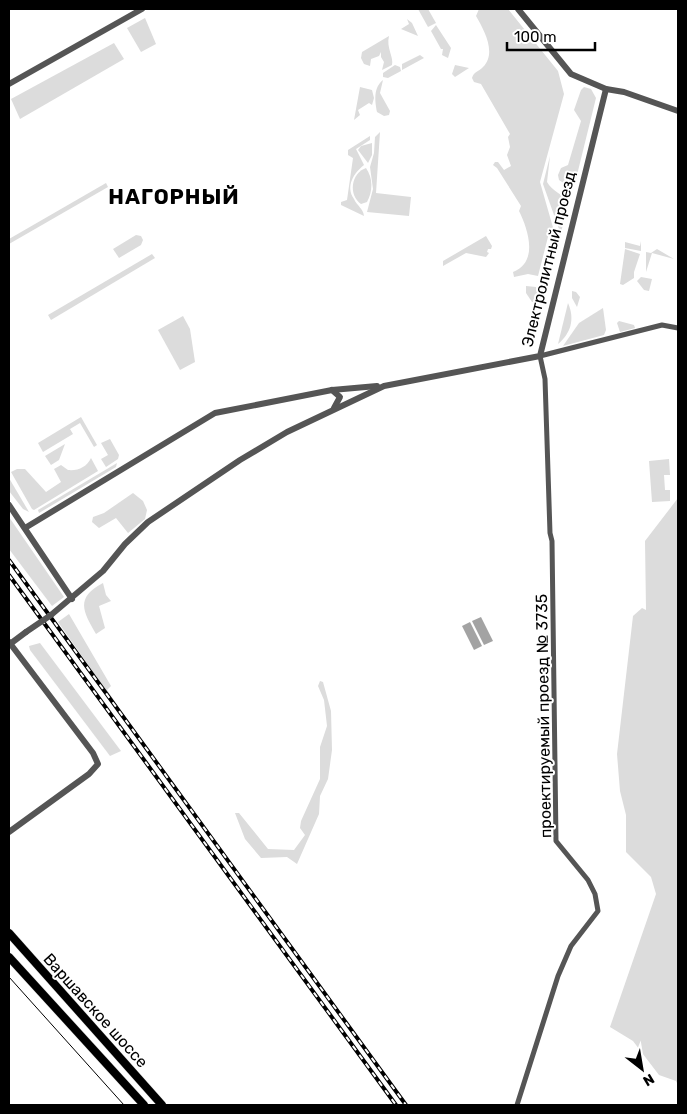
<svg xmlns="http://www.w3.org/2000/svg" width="687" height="1114" viewBox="0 0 687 1114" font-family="Rubik,sans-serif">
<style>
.green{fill:#dcdcdc}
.water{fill:#a3a3a3}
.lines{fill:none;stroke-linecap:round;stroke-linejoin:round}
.primary-casing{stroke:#dbdbdb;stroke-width:9}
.minor{stroke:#555;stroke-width:5}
.tertiary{stroke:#555;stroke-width:6}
.primary{stroke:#000;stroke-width:8}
.tram{stroke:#000;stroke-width:1}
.rail-casing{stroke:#000;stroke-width:4}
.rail{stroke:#fff;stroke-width:2;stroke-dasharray:5.5;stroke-linecap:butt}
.tertiary-bridge{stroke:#555;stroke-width:6}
.labels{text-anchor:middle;stroke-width:4;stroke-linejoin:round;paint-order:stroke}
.street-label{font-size:16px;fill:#000;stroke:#fff}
.district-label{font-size:21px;font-weight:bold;letter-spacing:1px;fill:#000;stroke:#fff}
</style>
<rect width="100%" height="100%" fill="#fff"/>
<!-- green -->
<g class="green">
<path d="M418,9h10l8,14 -8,4z"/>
<path d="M479,9h29l50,62 6,23 -24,88 14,49 -5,2 -11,43 -10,-2 -14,3 -1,-5c26,-10 15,-43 6,-61l2,-5 -24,-38 -4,-3 2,-3h3l6,8 7,-4 -4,-11 3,-8 -2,-10 2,-3 -29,-50 -7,-2 -2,-4c2,-7 7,-6 11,-11 14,-14 1,-37 -7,-51z"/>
<path d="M145,18l11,26 -15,8 -14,-24z"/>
<path d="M407,19l5,4 6,13 -17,-7 8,-5z"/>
<path d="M436,25l15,23 -3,10 -6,-3 1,-6h-2l-10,-18z"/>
<path d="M389,36c-3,12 5,21 3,29l-10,5 2,-8 -3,-5v-5l-2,4 -8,3 -1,7 -6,-2 -3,-6 1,-6z"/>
<path d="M114,43l10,16 -104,60 -9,-20z"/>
<path d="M420,55l4,3 -22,12v-6z"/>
<path d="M395,65l5,2 1,4 -13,7 -5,-1v-4z"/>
<path d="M455,65l14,3 -14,9 -3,-3z"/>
<path d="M383,80l-3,13 10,18 -1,4 -5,1 -7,-4c-2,-11 -4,-24 6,-32z"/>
<path d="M360,87l12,3 2,8 -2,7 -3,-2 -11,7 2,5 -6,5z"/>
<path d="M584,87l7,2 5,9 -20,81 -5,4 -6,1 -6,-4 -1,-5 3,-7 7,-3 13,-44 -7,-11 7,-20z"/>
<path d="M380,132l-4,61 35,4 -2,19 -42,-4 6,-23 -3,-22 4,-14 1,-16z"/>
<path d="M370,136v4l-14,9 8,16c-10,8 -19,21 -10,34 3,7 9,9 10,17l-23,-11v-3l6,-2 6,-42 -5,-3v-5z"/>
<path d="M372,143v12l-4,8 -10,-13 3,-4z"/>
<path d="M550,156l-3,26c5,10 17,11 20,22l-9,44 2,-16 -17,-48z"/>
<path d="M366,168c7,10 7,23 1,34l-6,2c-13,-9 -10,-31 5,-36z"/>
<path d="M106,183l2,4 -99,57v-5z"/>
<path d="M136,235l5,1 2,4 -2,5 -22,13 -6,-9z"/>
<path d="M486,236l6,10 -1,3h-3l-1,3 2,1 -3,4 -20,-4 -23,13v-5z"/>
<path d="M641,241v10l-16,-3v-6l15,4z"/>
<path d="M625,249l15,5 -6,18v6l-11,7 -3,-1z"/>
<path d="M657,249l17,10 -22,-6 -6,19v-20l5,1z"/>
<path d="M152,254l3,4 -104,62 -3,-5z"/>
<path d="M641,277l11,2 -3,12 -5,-1 -7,-9z"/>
<path d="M526,286l10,1 5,15h-9l-6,-9z"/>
<path d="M572,291l4,1 4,5 -3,10 -5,-9z"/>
<path d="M568,303c7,16 3,30 -10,41z"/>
<path d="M603,308l3,22 -2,5 -41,11 16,-23z"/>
<path d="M183,316l7,13 5,33 -15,8 -22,-40z"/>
<path d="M619,321l15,4 1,3 -15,4 -3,-9z"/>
<path d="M81,417l16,28 -3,2 -14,-24 -10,6 3,5 -30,18 -5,-9z"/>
<path d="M110,439l9,16 -1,4 -12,8 -5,-8 7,-4 -7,-12z"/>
<path d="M65,444l-6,16 -8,5 -6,-9z"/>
<path d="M91,458l7,13 -64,39 -2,-1 -21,-37 6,-3h8l21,23 15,-10 -7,-13 7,-4 7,5c10,1 19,-3 23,-12z"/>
<path d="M669,459l1,16h-6l1,15h5v11l-18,1 -3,-41z"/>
<path d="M117,463l-1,4 -77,46 -1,-3z"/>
<path d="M9,478l20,34 -6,-3 -14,-18z"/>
<path d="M133,493l10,8 4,9 -2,9 -17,14 -12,-15 -17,10 -7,-6 1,-5 11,-4z"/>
<path d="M678,498v587l-2,-4 -17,-6 -26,-34 -23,-14 46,-133 -5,-17 -25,-25v-37l-6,-24 -3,-37 16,-138 9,-8 4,2 -1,-69z"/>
<path d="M9,517l55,80 -12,9 -43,-57z"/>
<path d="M103,583l3,12 5,6 -12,5 6,22 -9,6c-13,-23 -21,-36 7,-51z"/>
<path d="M69,614l42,72 -4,4 29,43 -78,-111z"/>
<path d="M40,643l81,108 -11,5 -80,-106 -1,-4z"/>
<path d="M320,681l3,1 8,29 1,39 -4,29 -8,17 -1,18 -22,50 -10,-7 -26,1 -16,-19 -10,-26h4l29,36 26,1 11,-15 -5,-7 1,-7 19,-42v-32l7,-21 -3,-26 -6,-14z"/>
</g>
<!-- water -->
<g class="water">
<path d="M481,617l12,24 -9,4 -12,-24z"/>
<path d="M470,622l12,24 -8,4 -12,-24z"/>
</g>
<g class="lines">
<defs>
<g id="primary">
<path d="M9,933l153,172"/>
<path d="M9,957l135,148"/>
</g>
</defs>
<!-- primary casing -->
<use href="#primary" class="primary-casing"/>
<!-- minor -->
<path class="minor" d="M517,1105l41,-129 13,-30 27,-35 -3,-17 -7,-14 -32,-39 -4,-300 -2,-8 -5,-154 -5,-23 122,-31 16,3"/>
<!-- tertiary -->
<g class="tertiary">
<path d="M518,9l53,65 35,15 18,3 54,19"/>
<path d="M9,84l133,-75"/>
<path d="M332,390l8,7 -6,11"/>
<path d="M9,505l63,94"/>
<path d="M25,528l190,-115 117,-23 45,-4"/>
<path d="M51,615l52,-44 22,-27 23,-22 92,-62 47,-28 97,-46 156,-30 66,-267"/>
<path d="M9,642l84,111 5,11 -9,10 -80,58"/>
<path d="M10,644l16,-12"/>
</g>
<!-- primary -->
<use href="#primary" class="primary"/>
<!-- tram -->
<path class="tram" d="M9,977l115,128"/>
<defs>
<g id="rail">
<path d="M9,560l397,545"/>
<path d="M9,575l387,530"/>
</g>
</defs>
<!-- rail casing -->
<use href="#rail" class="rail-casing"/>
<!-- rail -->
<use href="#rail" class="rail"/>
<!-- tertiary-bridge -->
<path class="tertiary-bridge" d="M26,632l25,-17"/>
</g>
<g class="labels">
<!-- street labels -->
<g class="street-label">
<text transform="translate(548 259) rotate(-76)" y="6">Электролитный проезд</text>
<text transform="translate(543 716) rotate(-91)" y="6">проектируемый проезд № 3735</text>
<text transform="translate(96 1010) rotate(48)" y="6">Варшавское шоссе</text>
</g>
<!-- district labels -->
<g class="district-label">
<text x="174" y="204">НАГОРНЫЙ</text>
</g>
</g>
<!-- border -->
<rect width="687" height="1114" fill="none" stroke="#000000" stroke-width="20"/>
<!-- north arrow -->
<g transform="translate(642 1069) rotate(149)" stroke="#ffffff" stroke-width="4" paint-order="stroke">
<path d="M0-4L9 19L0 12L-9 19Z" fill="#000000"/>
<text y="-8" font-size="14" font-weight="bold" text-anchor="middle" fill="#000000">N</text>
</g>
<!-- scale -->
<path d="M507 42v8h88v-8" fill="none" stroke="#000000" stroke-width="2.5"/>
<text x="514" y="42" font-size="15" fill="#000000" stroke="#ffffff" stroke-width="4" paint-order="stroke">100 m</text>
</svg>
